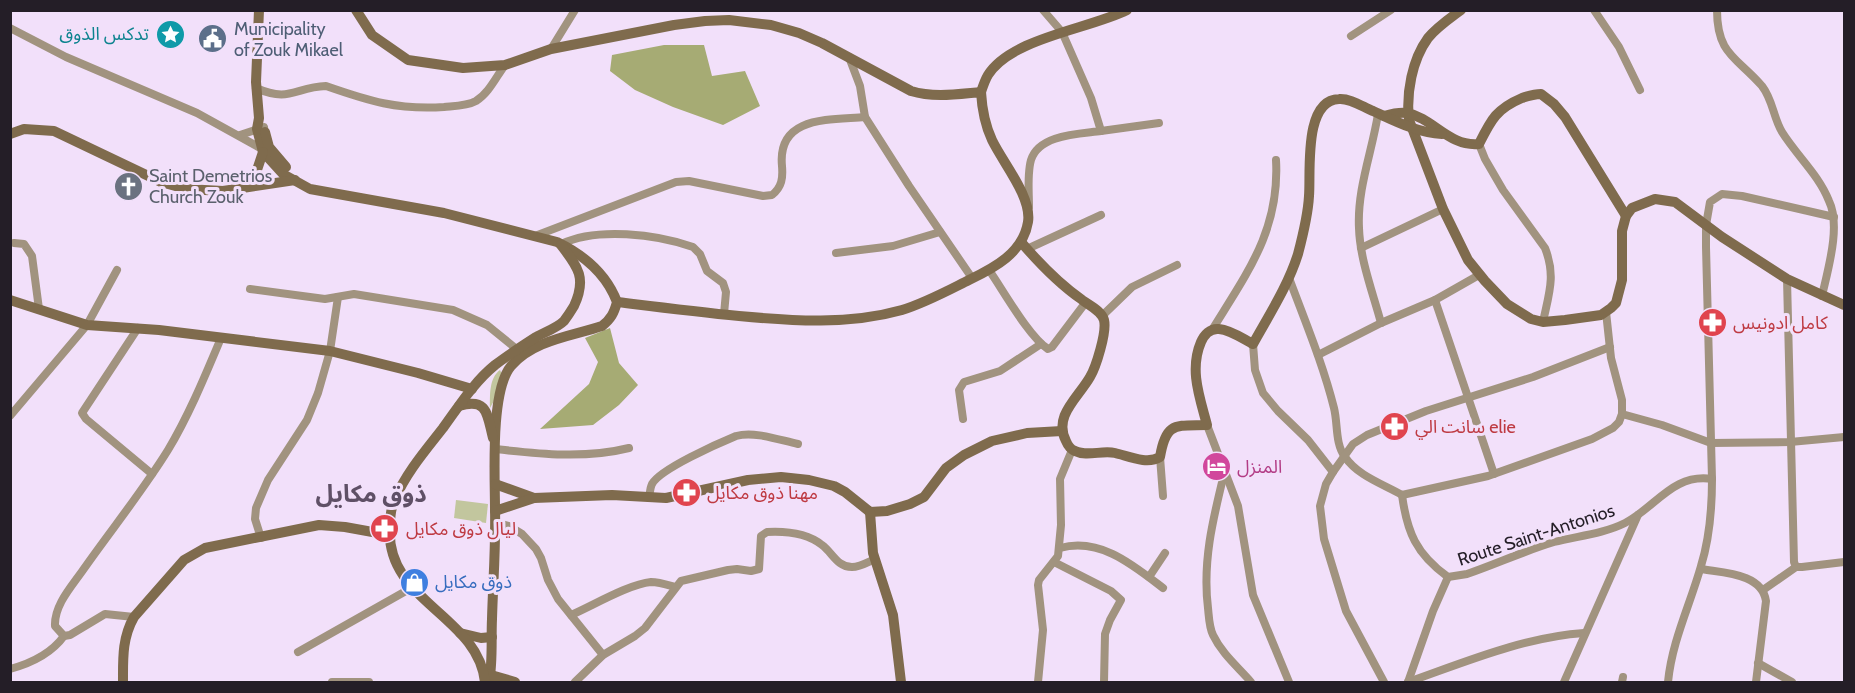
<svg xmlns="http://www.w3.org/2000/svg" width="1855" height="693" viewBox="0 0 1855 693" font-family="Cabin,'Noto Sans Arabic',sans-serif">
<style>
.green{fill:#c2c69e}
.forest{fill:#a6ab74}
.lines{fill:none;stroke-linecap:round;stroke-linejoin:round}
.street{stroke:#a1937f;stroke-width:8}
.secondary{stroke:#7f6b4d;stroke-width:10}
.labels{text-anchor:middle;stroke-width:6;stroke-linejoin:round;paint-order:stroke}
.service-label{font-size:18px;fill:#4e5e75;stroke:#f2e0fa;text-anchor:start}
.culture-label{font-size:18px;fill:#0d838f;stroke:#f2e0fa;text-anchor:end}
.worship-label{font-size:18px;fill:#5b616d;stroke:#f2e0fa;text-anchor:start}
.health-label{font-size:18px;fill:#be3a42;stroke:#f2e0fa;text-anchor:start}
.hotel-label{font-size:18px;fill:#b23c85;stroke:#f2e0fa;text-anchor:start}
.street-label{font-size:18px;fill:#241e27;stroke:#f2e0fa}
.shop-label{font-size:18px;fill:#366cbe;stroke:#f2e0fa;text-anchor:start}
.district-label{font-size:24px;font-weight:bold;fill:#5f5066;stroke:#f2e0fa}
</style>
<rect width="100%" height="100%" fill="#f2e0fa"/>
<!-- green -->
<g class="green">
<path d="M500,370c7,12 -4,27 -10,38 0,-13 -1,-30 10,-38z"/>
<path d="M456,500l32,4 -2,19 -32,-5z"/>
</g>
<!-- forest -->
<g class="forest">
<path d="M664,45h40l8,31 33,-5 15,35 -37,19 -50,-18 -38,-17 -25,-19 2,-16z"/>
<path d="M610,328l9,35 19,22 -19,20 -26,20 -53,4 49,-45 9,-22 -13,-24z"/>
</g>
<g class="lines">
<!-- street -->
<g class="street">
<path d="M1594,10l25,37 21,43"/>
<path d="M1717,10c0,45 20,47 45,76 11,14 11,31 20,46 15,24 37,43 47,69 12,25 -1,68 -7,95"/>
<path d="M10,28l56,29 131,56 65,36"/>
<path d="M1351,36l40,-26"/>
<path d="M551,49l24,-39"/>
<path d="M849,57l11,29 5,31 44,69 63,92"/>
<path d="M256,88c34,15 39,-1 70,-2 43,15 71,24 118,21 10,-1 23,-1 32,-6 13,-8 20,-24 29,-36"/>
<path d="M1378,114c-6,38 -21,75 -19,114 1,32 14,65 22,95"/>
<path d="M1101,131l58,-8"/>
<path d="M240,135l24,-8"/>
<path d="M1479,144l6,15 18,31 42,58c11,28 4,45 -2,74"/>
<path d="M1029,207c0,-15 -2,-33 2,-47 8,-26 49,-26 70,-29l-10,-33 -29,-66 -19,-22"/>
<path d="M535,236l141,-54 13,-1 74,15 9,-1c10,-8 11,-17 10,-29 -5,-51 49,-46 83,-49"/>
<path d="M14,243l10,1 8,12 7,53"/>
<path d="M561,244c36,-17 95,-10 132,3l7,7 7,17 16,12 3,9 -2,22"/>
<path d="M1361,248l82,-39"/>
<path d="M1027,249l74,-34"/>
<path d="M836,253l57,-7 47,-14"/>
<path d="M989,270c14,20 40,67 59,79l4,-2 34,-45"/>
<path d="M1289,278c16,43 34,86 45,130 4,16 1,36 11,49 13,19 38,27 57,38 5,37 14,59 46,82l19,-3c29,-10 57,-23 87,-32 23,-6 49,-8 71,-19 31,-16 48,-50 87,-44l-6,-232v-22l4,-23 12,-8 20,2 92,21"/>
<path d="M1787,279l7,283 2,5h6l42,-5"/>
<path d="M250,289l75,10 29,-5 99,16 34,15 32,26"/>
<path d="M1435,300l44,-25"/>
<path d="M1102,316l30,-29 45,-22"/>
<path d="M138,328l-56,85 4,6 66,55"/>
<path d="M1212,330c35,-57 68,-100 64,-170"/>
<path d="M1253,344l2,26 8,23 15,18 30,29 25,32"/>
<path d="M1318,355l63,-32 54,-23 59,174"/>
<path d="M1622,414l40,11 49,18 79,-1 54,-5"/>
<path d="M10,416l77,-91 30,-55"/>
<path d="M963,419l-4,-29 5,-8 36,-11 41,-27"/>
<path d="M1207,425l31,81 15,89 36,87"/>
<path d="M495,449c45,5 90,10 134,-1"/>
<path d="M1160,457l3,39"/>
<path d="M1225,470c-11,45 -23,90 -17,138 1,9 1,19 5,27 9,19 25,32 38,47"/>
<path d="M1402,495l86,-19 104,-37 21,-11 6,-6 3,-8v-14l-11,-42 -5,-46"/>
<path d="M649,498c1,-5 1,-10 3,-14 8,-15 67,-41 84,-48 19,-5 43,4 62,8"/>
<path d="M495,522l14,4 13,8 14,15 5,9 7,22 10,19 45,56"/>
<path d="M261,538l-6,-19 1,-11 12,-28 39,-60 11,-27 12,-42 8,-54"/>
<path d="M1060,548c40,-11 73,17 103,40"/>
<path d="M1054,562l57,29 10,9 -11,20 -5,14 -1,48"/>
<path d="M1701,569c22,4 61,4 65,32l-10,81"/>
<path d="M1149,577l16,-24"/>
<path d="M1763,590l33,-23"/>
<path d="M571,615c21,-9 58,-31 80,-33 8,0 17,3 24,5"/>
<path d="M134,617l-29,-3 -35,21 -6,1 -9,-10c-1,-21 17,-40 28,-56 28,-40 59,-78 85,-120 21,-35 37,-74 53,-112"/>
<path d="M298,652l115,-65"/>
<path d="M1758,663l34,19"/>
<path d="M10,669c22,-6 41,-15 54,-33"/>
<path d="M332,682h37"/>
<path d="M575,682l28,-27 32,-19 10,-8 36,-47 47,-11 9,-1 14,2 8,-2 2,-33 6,-4c19,-1 40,1 55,13 10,7 15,22 30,22 8,0 16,-5 23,-8"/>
<path d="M1038,682l5,-52 -5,-45 1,-5 19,-24 3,-31 -1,-46 12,-29"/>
<path d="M1384,682l-38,-71 -22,-72 -4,-33 6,-22 7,-12 20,-28 14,-9 59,-24 107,-34 77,-30"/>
<path d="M1408,682c57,-20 116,-45 176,-49"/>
<path d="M1408,682l25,-71 15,-34"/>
<path d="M1564,682l74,-167"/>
<path d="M1622,682l1,-5"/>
<path d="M1668,682c4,-41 22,-77 33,-116 9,-29 11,-57 11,-87"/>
</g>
<!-- secondary -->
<g class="secondary">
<path d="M259,10l-3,72 3,36 -2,11 6,23 20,22 27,15 134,24 113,29c27,13 49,31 60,60 -3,11 -6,17 -15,24 -30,10 -69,14 -91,40 -21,25 -16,110 -16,143 1,37 -2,73 -3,110 -1,21 1,43 -3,63"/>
<path d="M356,10l16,25 36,25 55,8 42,-3 46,-16 123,-24 31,-4 24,-1 42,5 28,8 23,10 89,48c23,7 47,3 70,1 1,17 4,33 11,48 11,23 40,57 36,82 -5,31 -34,46 -59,58 -22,11 -44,23 -67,30 -53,15 -109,11 -163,6 -41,-4 -81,-9 -122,-14"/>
<path d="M1461,10c-12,9 -24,17 -33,28 -16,22 -22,55 -19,82l34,89 25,51 17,21 22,23 24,15 12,3 22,-2 36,-5 10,-7 5,-5 6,-23v-49l4,-15 6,-8 23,-9 20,3 47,35 65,42 57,26"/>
<path d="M981,92c2,-6 4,-12 7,-17 23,-37 101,-46 139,-65"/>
<path d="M1384,116c7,-2 16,-4 23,-3 26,5 42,34 72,31 12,-24 17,-35 43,-46 6,-2 12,-4 19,-4l13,10 11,13 61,99"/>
<path d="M265,132l4,15 17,20"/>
<path d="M10,134l14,-5 30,2 107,51 25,7 37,2 72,-11"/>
<path d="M247,186l10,-16 6,-18"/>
<path d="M1021,242c18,21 37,41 60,57 7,6 20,11 23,21 3,12 -8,47 -14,57 -12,21 -37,39 -24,64 2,5 4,8 9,10 12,6 27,-1 40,2 13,3 32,12 45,4 6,-36 16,-31 47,-32 -7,-27 -18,-55 -6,-83 3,-7 9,-14 18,-13 12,1 24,10 34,15 16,-29 35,-58 45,-90 5,-19 10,-39 11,-58 2,-23 -6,-96 30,-97 11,-1 24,8 34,12 22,10 45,22 69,23"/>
<path d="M10,300l77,25 72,5 171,21 88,22 54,16"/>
<path d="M459,406c29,-9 28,9 34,32"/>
<path d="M495,484l39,14"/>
<path d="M495,511l39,-13 78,-3 54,3 82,-18 33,-3 28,3 25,6 11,6 25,20 17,-1 23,-7 14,-7 22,-29 18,-13 28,-14 35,-8 35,-2"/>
<path d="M870,512l3,41 20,62 8,67"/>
<path d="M460,633l21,5 11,-1"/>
<path d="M484,673l31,9"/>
<path d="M123,682c0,-23 -1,-44 11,-65l50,-57 21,-12 114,-23 26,2 44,8"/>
<path d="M485,682c-7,-67 -101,-81 -95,-156 0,-9 1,-19 5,-27 11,-26 30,-48 48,-71 16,-22 31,-46 52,-63 13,-10 27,-19 41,-28 9,-5 21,-9 28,-16 3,-4 7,-10 10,-15 13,-28 4,-39 -13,-61"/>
</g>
</g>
<!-- icons -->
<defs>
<symbol id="sight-disc" viewBox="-11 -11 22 22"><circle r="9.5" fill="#0f9aa8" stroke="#f2e0fa"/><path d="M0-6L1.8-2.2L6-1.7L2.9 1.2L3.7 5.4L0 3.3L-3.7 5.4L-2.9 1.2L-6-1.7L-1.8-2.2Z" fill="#fff"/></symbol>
<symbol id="civic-disc" viewBox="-11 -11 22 22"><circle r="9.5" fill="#5c6f8a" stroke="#f2e0fa"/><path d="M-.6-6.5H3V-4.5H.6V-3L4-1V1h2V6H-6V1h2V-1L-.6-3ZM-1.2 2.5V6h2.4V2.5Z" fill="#fff"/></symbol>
<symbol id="church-disc" viewBox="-11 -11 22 22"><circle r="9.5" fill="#6b7280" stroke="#f2e0fa"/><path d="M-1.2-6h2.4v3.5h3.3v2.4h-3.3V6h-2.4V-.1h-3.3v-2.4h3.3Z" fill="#fff"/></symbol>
<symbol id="pharmacy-disc" viewBox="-11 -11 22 22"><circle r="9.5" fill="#e0444e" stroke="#f2e0fa"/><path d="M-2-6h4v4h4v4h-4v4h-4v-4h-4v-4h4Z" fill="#fff"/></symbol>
<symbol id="hotel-disc" viewBox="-11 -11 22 22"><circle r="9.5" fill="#d1479c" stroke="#f2e0fa"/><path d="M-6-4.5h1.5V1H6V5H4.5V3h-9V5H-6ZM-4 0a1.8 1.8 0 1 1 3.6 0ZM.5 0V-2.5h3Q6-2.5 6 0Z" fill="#fff"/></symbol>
<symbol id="shop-disc" viewBox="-11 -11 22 22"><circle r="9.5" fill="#3f7fe0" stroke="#f2e0fa"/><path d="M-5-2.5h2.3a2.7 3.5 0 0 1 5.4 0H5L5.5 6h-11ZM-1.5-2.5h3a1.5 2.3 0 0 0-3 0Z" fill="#fff"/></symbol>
</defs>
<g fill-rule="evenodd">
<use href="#sight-disc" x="154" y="18" width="33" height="33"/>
<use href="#civic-disc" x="196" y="22" width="33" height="33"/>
<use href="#church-disc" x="112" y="170" width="33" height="33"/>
<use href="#pharmacy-disc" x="1696" y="306" width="33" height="33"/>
<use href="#pharmacy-disc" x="1378" y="410" width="33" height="33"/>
<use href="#hotel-disc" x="1200" y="450" width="33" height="33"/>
<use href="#pharmacy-disc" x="670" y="476" width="33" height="33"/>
<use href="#pharmacy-disc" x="368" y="512" width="33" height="33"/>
<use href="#shop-disc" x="398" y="566" width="33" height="33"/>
</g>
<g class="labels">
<!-- service labels -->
<g class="service-label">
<text x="234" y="35">Municipality<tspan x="234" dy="21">of Zouk Mikael</tspan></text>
</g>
<!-- culture labels -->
<g class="culture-label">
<text x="149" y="40">تدكس الذوق</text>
</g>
<!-- worship labels -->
<g class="worship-label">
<text x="149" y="182">Saint Demetrios<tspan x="149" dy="21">Church Zouk</tspan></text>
</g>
<!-- health labels -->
<g class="health-label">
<text x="1733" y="329">كامل ادونيس</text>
<text x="1415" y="433">سانت الي elie</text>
<text x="707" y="499">مهنا ذوق مكايل</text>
<text x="406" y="535">ليال ذوق مكايل</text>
</g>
<!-- hotel labels -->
<g class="hotel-label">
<text x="1237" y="473">المنزل</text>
</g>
<!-- street labels -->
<g class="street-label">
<text transform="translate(1536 535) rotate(-18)" y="6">Route Saint-Antonios</text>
</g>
<!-- shop labels -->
<g class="shop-label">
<text x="435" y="588">ذوق مكايل</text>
</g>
<!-- district labels -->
<g class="district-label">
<text x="371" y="502">ذوق مكايل</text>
</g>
</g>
<!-- border -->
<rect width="1855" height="693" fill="none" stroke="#241e27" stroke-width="24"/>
</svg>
